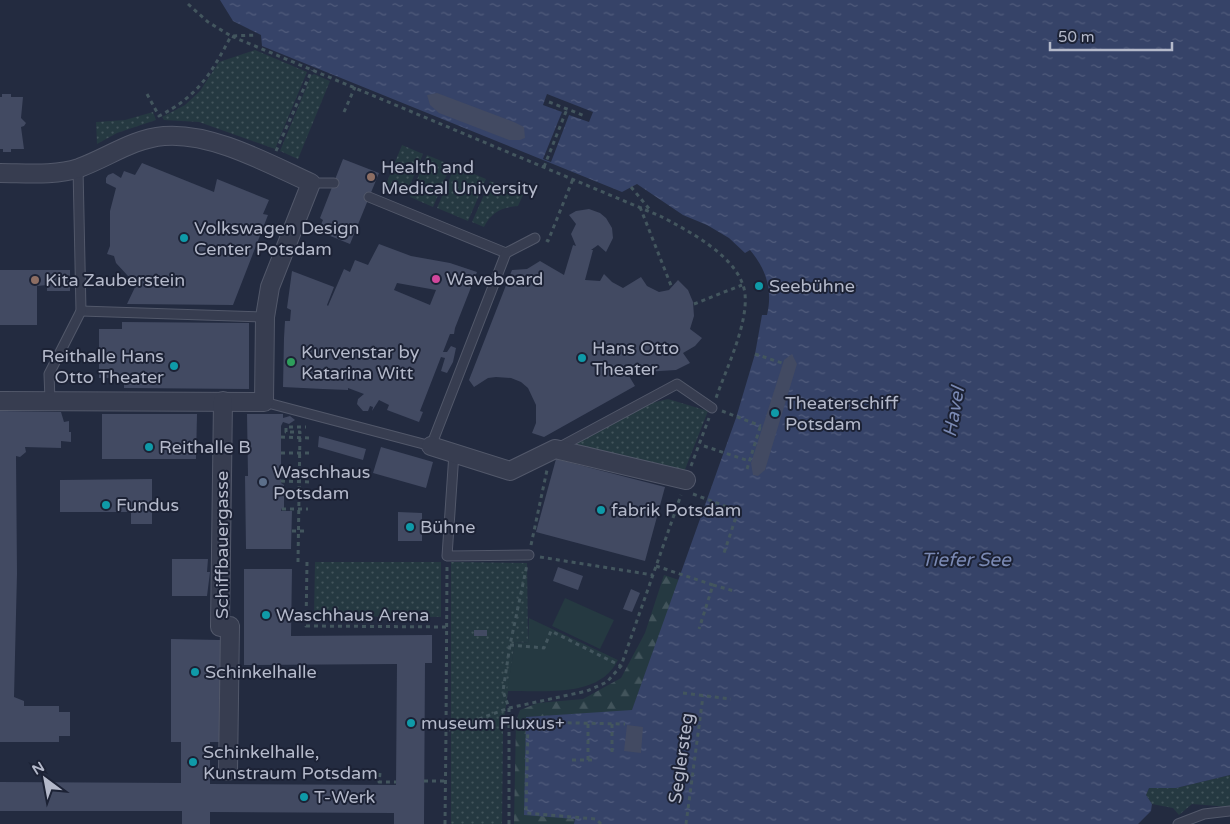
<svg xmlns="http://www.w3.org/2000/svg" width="1230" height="824" viewBox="0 0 1230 824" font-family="'Varela Round',sans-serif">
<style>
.grass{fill:url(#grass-dots)}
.forest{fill:url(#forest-firs)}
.green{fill:#253941}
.water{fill:url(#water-ripples)}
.pier{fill:#232b40}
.building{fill:#424a62;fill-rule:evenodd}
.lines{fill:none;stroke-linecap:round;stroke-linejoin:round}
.lane-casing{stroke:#52586a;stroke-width:11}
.street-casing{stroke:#52586a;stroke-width:20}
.path{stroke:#43565e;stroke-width:3;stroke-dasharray:4 4;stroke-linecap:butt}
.lane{stroke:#373d50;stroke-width:9}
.street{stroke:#373d50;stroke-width:18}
.education-dot{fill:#8d6e63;stroke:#1c2235;stroke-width:2}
.culture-dot{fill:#0f9aa8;stroke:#1c2235;stroke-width:2}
.hotel-dot{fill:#d1479c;stroke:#1c2235;stroke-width:2}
.leisure-dot{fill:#2e9e5b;stroke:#1c2235;stroke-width:2}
.service-dot{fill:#5c6f8a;stroke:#1c2235;stroke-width:2}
.labels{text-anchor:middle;stroke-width:4;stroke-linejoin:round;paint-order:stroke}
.poi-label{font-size:18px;fill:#b4b9ca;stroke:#1c2235;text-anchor:start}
.street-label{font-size:18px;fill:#b4b9ca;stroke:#1c2235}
.water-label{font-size:19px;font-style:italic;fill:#7a89b3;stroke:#1c2235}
</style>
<defs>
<pattern id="grass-dots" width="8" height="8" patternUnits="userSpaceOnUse" patternTransform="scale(1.25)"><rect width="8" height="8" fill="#253941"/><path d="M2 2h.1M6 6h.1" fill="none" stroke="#42545b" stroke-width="1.8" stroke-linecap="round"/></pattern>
<pattern id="forest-firs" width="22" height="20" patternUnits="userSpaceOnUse" patternTransform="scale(1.25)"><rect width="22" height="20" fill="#253941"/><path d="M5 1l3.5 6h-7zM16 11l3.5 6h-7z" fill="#42545b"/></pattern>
<pattern id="water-ripples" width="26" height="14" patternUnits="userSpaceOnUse" patternTransform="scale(1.25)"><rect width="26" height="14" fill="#364368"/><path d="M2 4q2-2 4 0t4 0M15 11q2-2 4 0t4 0" fill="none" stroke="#515c7c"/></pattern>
</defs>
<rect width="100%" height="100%" fill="#232b40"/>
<!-- grass -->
<g class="grass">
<path d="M255,50l52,22 -32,77 -76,-27 -35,-2 -2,-3 23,-12 15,-14 19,-29z"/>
<path d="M314,74l16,7 -32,78 -18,-8 31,-75z"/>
<path d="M153,112l3,8 -39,13 -20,11 -1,-22 29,-2z"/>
<path d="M402,145l21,9 -17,41 -21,-8z"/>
<path d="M427,155l24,10 -18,42 -23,-10z"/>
<path d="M455,166l31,13 -18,42 -31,-13z"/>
<path d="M490,181l33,14 -5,11c-15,1 -27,6 -34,21l-12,-5z"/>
<path d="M668,399l40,12 -24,61 -111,-27 78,-42z"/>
<path d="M315,562h126v55l-127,-1z"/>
<path d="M451,562l76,1 1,80 -13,-1 -12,85 -1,97h-51z"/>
<path d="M1230,775v32l-38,-3 -13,11 -6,-7 -21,-4 -6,-9 3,-7h27z"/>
</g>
<!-- forest -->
<path class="forest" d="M664,575l15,5 -47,131 -106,6 49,102 -1,5h-60l2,-103 4,-11 18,-7 45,-4 38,-21 24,-45z"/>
<!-- green -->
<g class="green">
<path d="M565,598l49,22 -14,29 -48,-23z"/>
<path d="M529,618l89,42c-19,39 -75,30 -111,31l8,-49 13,1z"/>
</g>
<!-- water -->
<path class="water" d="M220,0h1010v775l-54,13h-27l-3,7 6,9 -1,7 -13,13h-564l1,-5 -51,-4 2,-98 106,-7 104,-292 19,-64 7,-39h5c6,-25 -1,-46 -17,-65l-5,3 -16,-15 -22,-13 -24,-10 -46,-31 -15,8 -360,-146 -1,-11 -28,-14z"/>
<!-- pier -->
<path class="pier" d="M547,94l46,18 -4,10 -20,-7 -18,47 -8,-3 19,-47 -19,-7z"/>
<!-- building -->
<g class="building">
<path d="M437,93l77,29 10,5 1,11 -5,2h-11l-70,-27 -9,-8 -3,-10z"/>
<path d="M2,94h9v3h12l-2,21 5,5 -2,3 -3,1 3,22h-13v3h-8v-3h-3v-52h2z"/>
<path d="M343,159l36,14 -29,71 -32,-13 5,-11 -3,-2z"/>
<path d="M142,163l72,29 3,-13 52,21 -6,14 5,1 -35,90 -106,-1 11,-23 -10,-5 -12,-13 -2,-7 -7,-2 3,-8v-35l6,-23 -10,-5v-5l2,-3 5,-2 8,5 3,-7 11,4z"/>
<path d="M589,209l11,4 6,5 6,10 1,10 -7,14 -8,-7 -7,5h2l-8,30 15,1 4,-7 8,8 11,6 18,-11 6,9 12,6 10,-2 9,-10 10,10 5,12 1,14 -4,13 12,9 -7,8 -12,7 7,10 -14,7 -32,2 -15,4 6,10 -91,51 -12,-4 4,-10v-18l-8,-17 -7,-6 -10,-4 -15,-1 -8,1 -14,9 -5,-7 43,-110 15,-1 13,-8 24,14 9,-30 3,1 -5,-12 5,-10 -7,-9 7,-4z"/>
<path d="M379,244l32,12 39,7 27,9 -22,56 -1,6h-4l-7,18h4l4,-6 5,2 -3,14 -6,11 -6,-2 4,-13 -4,-1 -21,54 3,1 -4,10 -32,-12 2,-5 -10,-5 -7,11 1,-4 -3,-1 -2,5h-5l-6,-7 1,-5 6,-5 -16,-6v2l-25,-1 -40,-2 1,-49 1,-17h5l1,-11 -4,-2 5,-37 42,16 -7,18 1,1 16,-37 6,3 5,-12 13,5zM397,283l39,7 -6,15 -36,-15z"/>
<path d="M0,270h70v21h-23v-6l-10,1v39h-37z"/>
<path d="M122,322l127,1v66l-125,-1v-10h-25v-49h23z"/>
<path d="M792,354l5,10 -32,106 -7,6 -5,-1 -2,-12 33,-103z"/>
<path d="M0,411l61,1 3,10 5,-1v11h2v10l-10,-1v7l-36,-1 1,5 -6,5 -4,-1 1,117 -3,124 10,4v5h35v6h11v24h-11v6h-59z"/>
<path d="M102,414h95l-1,45h-94z"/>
<path d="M247,414h36v4l7,-2 5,4 -6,4 -6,-2 -2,4v57l3,2v23h-2l-1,3h11l-1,38h-45l-1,-73h3z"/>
<path d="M319,436l47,13 -3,11 -45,-13z"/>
<path d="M381,447l52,15 -7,26 -53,-15z"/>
<path d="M556,459l109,28 -20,74 -109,-29z"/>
<path d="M152,479v45h-21v-12h-71v-32z"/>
<path d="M398,512l24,1v28h-24z"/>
<path d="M172,559h36l-1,13h3l-3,24h-35z"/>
<path d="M558,567l25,9 -5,14 -25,-9z"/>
<path d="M244,569h48l-1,67 141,-1v28h-7l-1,161h-30v-11l-184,-1v12h-28v-13h-182v-29l181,1v-41h-10v-103l49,1v102h-10v42l186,1 1,-121 -153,1z"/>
<path d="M631,589l9,4 -8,19 -9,-3z"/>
<rect x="474" y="630" width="13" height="6"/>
<path d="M627,725l16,2 -2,26 -17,-2z"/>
</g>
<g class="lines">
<defs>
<g id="lane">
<path d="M311,183h23"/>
<path d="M369,197l137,56"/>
<path d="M506,253l29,-15"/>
<path d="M81,311l184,6"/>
<path d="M50,400l-1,-26 32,-63 -3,-143"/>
<path d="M264,402l167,44 75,-193"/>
<path d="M558,448l119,-64 35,24"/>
<path d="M454,453l-7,103 82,-1"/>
<path d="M1178,824l26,-10 26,-3"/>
</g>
<g id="street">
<path d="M0,173c25,0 55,3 79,-5 30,-11 53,-29 85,-32 48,-4 105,28 147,47l-41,104 -5,30 -1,85 -264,-1"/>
<path d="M223,401l-3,226 10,-1 -2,145"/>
<path d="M431,446l79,25 45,-22 131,31"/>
</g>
</defs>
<!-- lane casing -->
<use href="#lane" class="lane-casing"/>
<!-- street casing -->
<use href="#street" class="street-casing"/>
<!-- path -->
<g class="path">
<path d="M188,4l20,18 23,14 26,-1"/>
<path d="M147,94l12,22c39,-20 52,-42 72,-80l429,180c29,15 81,42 85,78 3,31 -19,75 -29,104"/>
<path d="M549,102l36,14"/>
<path d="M344,112l11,-25"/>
<path d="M276,151l36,-81"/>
<path d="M544,167l23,-58"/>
<path d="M631,187l20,24"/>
<path d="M640,207l32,81"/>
<path d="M546,240l2,1 25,-62"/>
<path d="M694,304l48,-19"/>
<path d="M755,354l27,9"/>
<path d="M722,411l39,15"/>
<path d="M281,437l29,1"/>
<path d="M704,446l45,15"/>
<path d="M281,453h28"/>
<path d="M691,466l18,-48"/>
<path d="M747,469l14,-45"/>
<path d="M281,481l28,1"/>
<path d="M693,494l45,17 -15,45"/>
<path d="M282,509h26"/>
<path d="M292,531h16"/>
<path d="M531,545l16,-75"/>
<path d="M540,557l113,18"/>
<path d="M298,562l2,-130h-14v-5h20"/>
<path d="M307,562l-1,64 142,1"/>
<path d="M656,566l57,19 -14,44"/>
<path d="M713,585l21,6"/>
<path d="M510,645l34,3 7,-17 70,35"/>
<path d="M683,693l48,6"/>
<path d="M612,724v32"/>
<path d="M446,731l1,-164"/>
<path d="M572,760h21"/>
<path d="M588,760v-37"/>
<path d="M380,773l-1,9h17"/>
<path d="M424,781h21"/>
<path d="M445,824l1,-93 63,-23 78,-17 20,-9 14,-16 60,-171"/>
<path d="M509,824v-116l-6,-17 7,-46 17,-80"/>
<path d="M601,824l-5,-5 -70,-6 2,-91 97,2"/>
<path d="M686,824l17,-128"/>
</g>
<!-- lane -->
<use href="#lane" class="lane"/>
<!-- street -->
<use href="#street" class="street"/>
</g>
<!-- markers -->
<g class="education-dot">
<circle cx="371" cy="177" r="5"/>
<circle cx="35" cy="280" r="5"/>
</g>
<g class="culture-dot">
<circle cx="184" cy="238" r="5"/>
<circle cx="759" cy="286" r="5"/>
<circle cx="582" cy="358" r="5"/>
<circle cx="174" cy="366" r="5"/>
<circle cx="775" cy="413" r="5"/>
<circle cx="149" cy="447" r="5"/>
<circle cx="106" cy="505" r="5"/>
<circle cx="601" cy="510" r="5"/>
<circle cx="410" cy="527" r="5"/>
<circle cx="266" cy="615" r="5"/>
<circle cx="195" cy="672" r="5"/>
<circle cx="411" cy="723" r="5"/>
<circle cx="193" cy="762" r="5"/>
<circle cx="304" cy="797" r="5"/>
</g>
<circle class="hotel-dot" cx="436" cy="279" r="5"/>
<circle class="leisure-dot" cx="291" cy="362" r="5"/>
<circle class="service-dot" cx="263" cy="482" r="5"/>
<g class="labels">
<!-- poi labels -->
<g class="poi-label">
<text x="381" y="173">Health and<tspan x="381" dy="21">Medical University</tspan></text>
<text x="194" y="234">Volkswagen Design<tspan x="194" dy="21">Center Potsdam</tspan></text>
<text x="446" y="285">Waveboard</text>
<text x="45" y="286">Kita Zauberstein</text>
<text x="769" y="292">Seebühne</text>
<text x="592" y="354">Hans Otto<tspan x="592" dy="21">Theater</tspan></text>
<text x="301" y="358">Kurvenstar by<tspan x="301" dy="21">Katarina Witt</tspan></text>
<text x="164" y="362" text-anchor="end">Reithalle Hans<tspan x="164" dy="21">Otto Theater</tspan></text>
<text x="785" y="409">Theaterschiff<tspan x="785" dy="21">Potsdam</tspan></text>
<text x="159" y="453">Reithalle B</text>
<text x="273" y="478">Waschhaus<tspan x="273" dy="21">Potsdam</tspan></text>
<text x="116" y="511">Fundus</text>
<text x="611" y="516">fabrik Potsdam</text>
<text x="420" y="533">Bühne</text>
<text x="276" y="621">Waschhaus Arena</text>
<text x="205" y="678">Schinkelhalle</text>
<text x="421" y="729">museum Fluxus+</text>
<text x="203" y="758">Schinkelhalle,<tspan x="203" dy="21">Kunstraum Potsdam</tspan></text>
<text x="314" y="803">T-Werk</text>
</g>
<!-- street labels -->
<g class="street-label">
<text transform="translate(222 545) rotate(-90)" y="6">Schiffbauergasse</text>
<text transform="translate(681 758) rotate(-82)" y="6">Seglersteg</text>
</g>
<!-- water labels -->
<g class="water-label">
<text transform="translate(953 412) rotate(-80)" y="7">Havel</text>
<text x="966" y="566">Tiefer See</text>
</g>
</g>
<!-- north arrow -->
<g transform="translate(45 779) rotate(328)" stroke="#1c2235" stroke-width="4" paint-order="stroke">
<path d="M0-4L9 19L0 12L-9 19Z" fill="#b4b9ca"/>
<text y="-8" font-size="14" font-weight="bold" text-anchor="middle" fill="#b4b9ca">N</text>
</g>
<!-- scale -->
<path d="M1050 42v8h122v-8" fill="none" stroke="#b4b9ca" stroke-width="2.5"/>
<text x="1058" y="42" font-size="15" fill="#b4b9ca" stroke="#1c2235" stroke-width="4" paint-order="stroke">50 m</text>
</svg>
